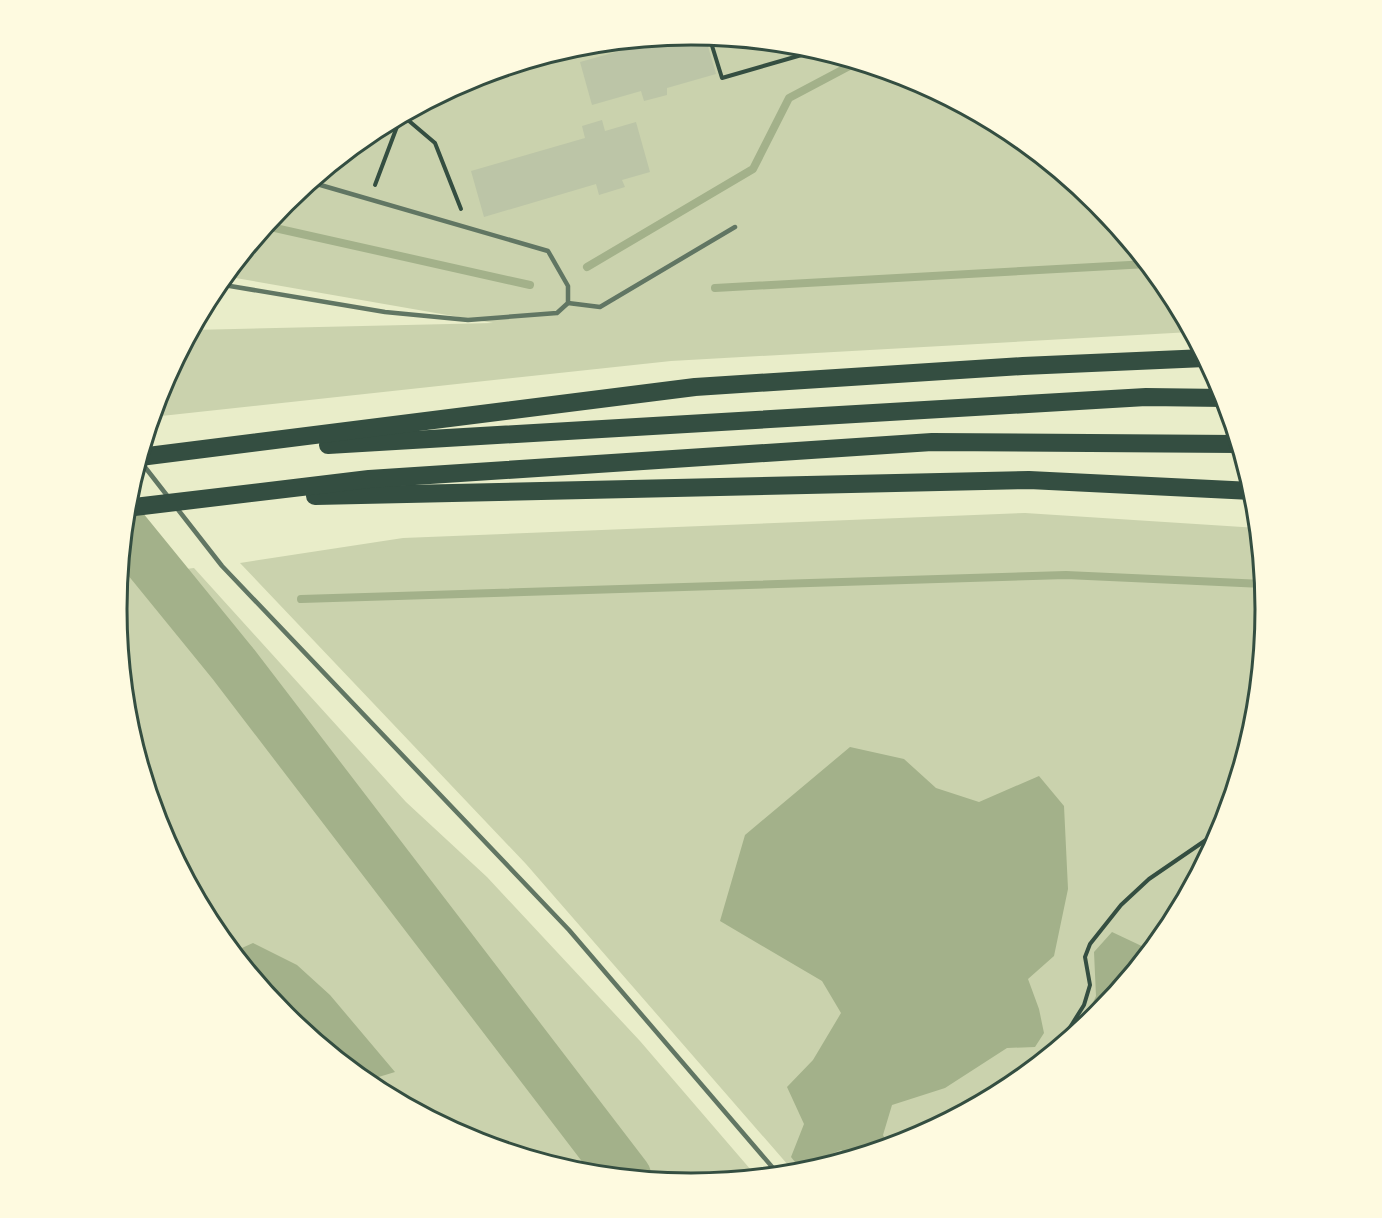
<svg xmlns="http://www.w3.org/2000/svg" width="1382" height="1218" viewBox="0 0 1382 1218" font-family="Lato,sans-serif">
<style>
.green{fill:#cad2ad}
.water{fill:#a3b18a}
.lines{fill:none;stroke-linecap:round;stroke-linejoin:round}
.stream{stroke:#a3b18a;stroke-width:8}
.river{stroke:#a3b18a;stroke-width:51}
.building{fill:#bcc5a7}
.path{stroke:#344e41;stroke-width:4}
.service{stroke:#617663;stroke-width:4.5}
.motorway{stroke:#344e41;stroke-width:18}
.rim{fill:none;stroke:#344e41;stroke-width:3}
</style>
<rect width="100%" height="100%" fill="#e9edc9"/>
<!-- green -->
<g class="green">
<path d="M691,35l112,11 108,32 99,54 87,71 72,87 22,42 -520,29 -519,56 8,-28 32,-59 301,-7 -269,-47 61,-73 87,-72 99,-53 108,-33z"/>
<path d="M1025,513l233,15 7,81 -11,112 -32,108 -54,99 -71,87 -87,72 -99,53 -116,33 -269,-309 -286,-301 163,-25z"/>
<path d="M194,568l212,234 81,75 153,164 117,136 -66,6 -112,-11 -108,-32 -99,-54 -87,-71 -72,-87 -53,-99 -33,-108 -10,-112 3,-32z"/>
</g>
<!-- water -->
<g class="water">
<path d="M850,747l54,12 32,29 43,14 60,-26 25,30 4,83 -14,67 -26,23 11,30 5,24 -9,14 -28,1 -62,40 -53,17 -9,30 6,12 -36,10 -12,-7 -42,17 -8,-10 13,-33 -17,-37 26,-27 28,-47 -19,-32 -102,-60 25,-86z"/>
<path d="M1112,932l36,17 1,3 -52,63 -22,19 11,-16 10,-22 -2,-44z"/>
<path d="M253,943l44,22 33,30 65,77 -23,7 -11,-1 -42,-34 -25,-32 -14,-3 -47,-57z"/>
</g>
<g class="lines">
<!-- stream -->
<g class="stream">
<path d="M266,226l264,59"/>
<path d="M587,267l166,-98 36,-71 68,-36"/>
<path d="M715,288l433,-24"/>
<path d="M301,599l765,-24 197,9"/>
<path d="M234,665l15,-15"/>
</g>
<!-- river -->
<path class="river" d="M124,530l110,135 392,512"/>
</g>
<!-- building -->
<g class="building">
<path d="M691,35l14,1 11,38 -49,14v7l-23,6 -3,-10 -49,14 -12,-43 90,-25z"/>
<path d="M602,120l3,11 31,-9 14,50 -28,8 3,7 -26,8 -3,-11 -112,33 -13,-46 114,-33 -3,-12z"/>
</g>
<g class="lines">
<!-- path -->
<g class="path">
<path d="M709,36l13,42 97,-28"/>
<path d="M402,115l33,28 26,66"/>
<path d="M375,185l26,-69"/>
<path d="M993,1096l35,-28 41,-39 15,-24 6,-20 -5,-28 5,-13 31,-39 28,-26 73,-50"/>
</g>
<!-- service -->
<g class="service">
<path d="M218,284l167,28 83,8 89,-7 11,-10v-17l-20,-35 -238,-69"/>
<path d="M568,303l32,4 135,-80"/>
<path d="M141,462l28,36"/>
<path d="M176,507l46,59 347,364 210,245"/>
</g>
<!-- motorway -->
<g class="motorway">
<path d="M328,445l818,-48 79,1"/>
<path d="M140,457l555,-70 328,-21 182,-8"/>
<path d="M315,496l714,-16 223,11"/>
<path d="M126,508l243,-29 563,-37 306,2"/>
</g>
</g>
<!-- crop -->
<path d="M0 0H1382V1218H0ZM127 609a564 564 0 1 1 1128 0a564 564 0 1 1-1128 0Z" fill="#fefae0" fill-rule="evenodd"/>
<path class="rim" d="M127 609a564 564 0 1 1 1128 0a564 564 0 1 1-1128 0Z"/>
</svg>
